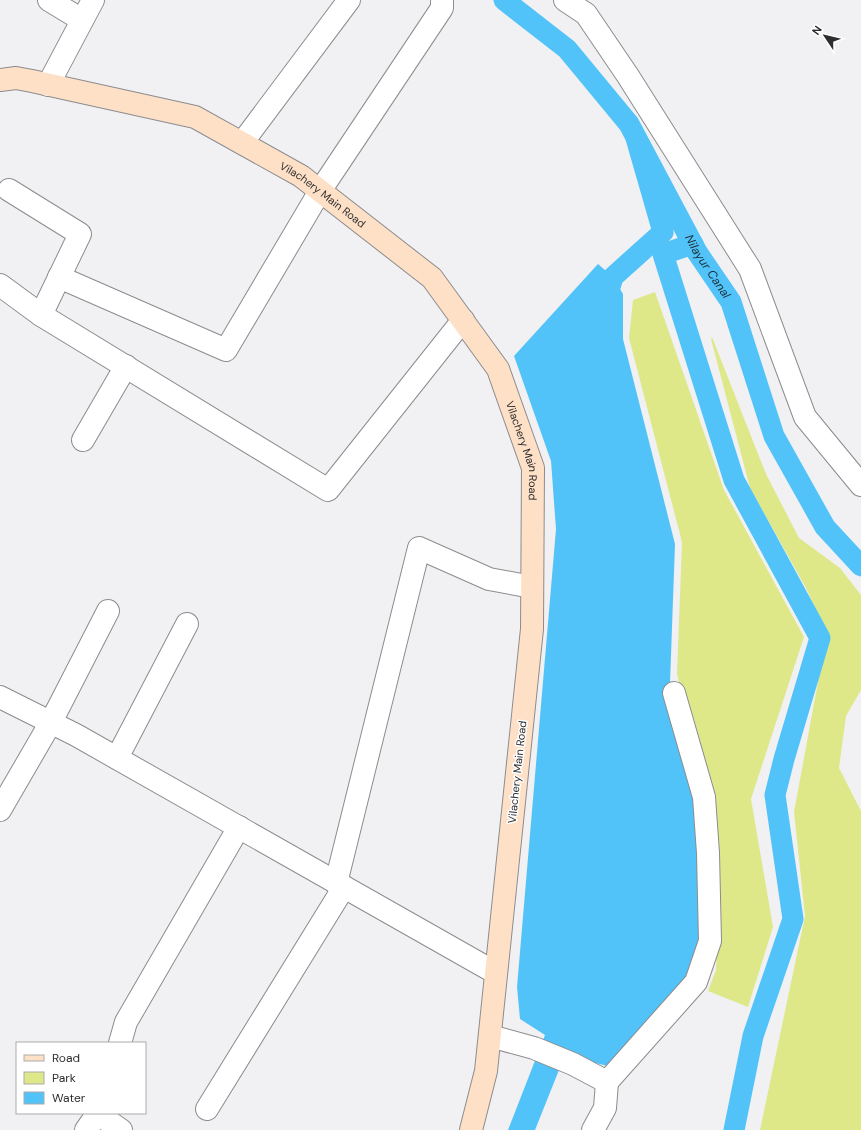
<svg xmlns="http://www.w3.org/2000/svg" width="861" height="1130" viewBox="0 0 861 1130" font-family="'DM Sans',sans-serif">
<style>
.green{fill:#dee889}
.water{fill:#52c3f8}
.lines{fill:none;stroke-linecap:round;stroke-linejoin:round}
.canal{stroke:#52c3f8;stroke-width:21}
.street-casing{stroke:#8c8c8f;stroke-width:24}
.secondary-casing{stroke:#8c8c8f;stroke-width:24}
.street{stroke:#fff;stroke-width:22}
.secondary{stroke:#fde0c6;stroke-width:22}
.labels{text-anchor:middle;stroke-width:3;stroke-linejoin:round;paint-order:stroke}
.street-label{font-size:11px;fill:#2d2d2e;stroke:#fff}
.water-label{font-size:12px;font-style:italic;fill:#1b2f39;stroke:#fff}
</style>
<rect width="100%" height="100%" fill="#f1f1f4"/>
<!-- green -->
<g class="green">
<path d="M655,292l69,198 80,147 -53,162 22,128 -25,80 -40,-16 8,-21 3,-58 -12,-116 -30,-122 5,-132 -53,-204 4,-38z"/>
<path d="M712,337l54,137 33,64 41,30 21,27v95l-15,26 -7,52 22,43v319h-101l45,-214 -11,-104 33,-179 -21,-45 -56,-100 -39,-149z"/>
</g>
<!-- water -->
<path class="water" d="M598,264l15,13 10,17v45l52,205 -5,139 32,124 6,112 -15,59 -78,90 -50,-13 -30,75h-27l37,-95 -25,-16 -3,-32 39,-458 -5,-68 -37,-105z"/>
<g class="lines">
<!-- canal -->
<g class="canal">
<path id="s1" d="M504,0l63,49 62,75 68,128 34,50 43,134 51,91 36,39"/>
<path d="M693,244l-30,10 71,226 86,158 -36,121 -9,36 18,124 -40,117 -19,94"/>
<path d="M605,304l8,-27 50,-45 -27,-94"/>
</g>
<defs>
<g id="street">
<path d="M49,0l33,20"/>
<path d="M565,0l21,14 42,62 122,193 55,148 56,68"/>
<path d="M48,85l45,-85"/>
<path d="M242,143l107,-143"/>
<path d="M9,190l71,44 -39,81"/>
<path d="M59,277l167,73 94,-159 122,-183v-8"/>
<path d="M0,285l41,30 287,175 135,-170"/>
<path d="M83,440l43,-74"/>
<path d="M0,697l76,38 420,238"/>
<path d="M117,758l70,-134"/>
<path d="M0,810l51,-88 57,-111"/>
<path d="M336,883l83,-335 70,31 43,8"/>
<path d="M490,1036l44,12 39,16 34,18 -2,26 -12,22"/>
<path d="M120,1043l6,-21 113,-195"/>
<path d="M607,1082l89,-100 14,-41 -2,-88 -4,-56 -30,-104"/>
<path d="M207,1109l137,-222"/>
<path d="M98,1114l23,16"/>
<path d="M86,1130l12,-17"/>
</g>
<g id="secondary">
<path id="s2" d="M0,80l16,-2 16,3 163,36 106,59 131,102 66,91 35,99 -1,161 -46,442 -15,59"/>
</g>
</defs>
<!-- street casing -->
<use href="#street" class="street-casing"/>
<!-- secondary casing -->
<use href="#secondary" class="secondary-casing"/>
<!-- street -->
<use href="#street" class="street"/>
<!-- secondary -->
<use href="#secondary" class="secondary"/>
</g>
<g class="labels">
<!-- street labels -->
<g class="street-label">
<text dy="4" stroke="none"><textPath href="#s2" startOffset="349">Vilachery Main Road</textPath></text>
<text dy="4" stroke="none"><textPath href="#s2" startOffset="685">Vilachery Main Road</textPath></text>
<text transform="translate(517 772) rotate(-84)" y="4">Vilachery Main Road</text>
</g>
<!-- water labels -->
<g class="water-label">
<text dy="4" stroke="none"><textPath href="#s1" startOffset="340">Nilayur Canal</textPath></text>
</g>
</g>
<!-- legend -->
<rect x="16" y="1042" width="130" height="72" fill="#ffffff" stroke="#ababab"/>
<rect x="24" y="1055" width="20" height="6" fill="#fde0c6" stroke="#ababab"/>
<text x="52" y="1062" font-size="12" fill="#2d2d2e">Road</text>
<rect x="24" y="1072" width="20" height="12" fill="#dee889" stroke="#ababab"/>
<text x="52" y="1082" font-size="12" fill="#2d2d2e">Park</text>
<rect x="24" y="1092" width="20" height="12" fill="#52c3f8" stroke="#ababab"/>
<text x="52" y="1102" font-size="12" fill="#2d2d2e">Water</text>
<!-- north arrow -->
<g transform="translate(825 36) rotate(305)" stroke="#ffffff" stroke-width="3" paint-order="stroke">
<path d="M0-3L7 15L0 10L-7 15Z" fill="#2d2d2e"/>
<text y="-6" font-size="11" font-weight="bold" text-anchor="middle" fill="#2d2d2e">N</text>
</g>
</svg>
